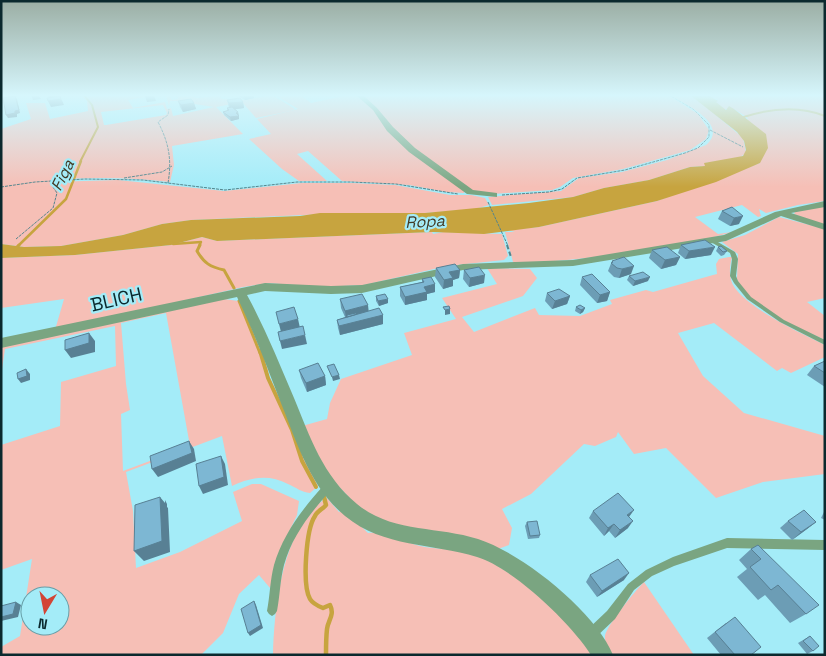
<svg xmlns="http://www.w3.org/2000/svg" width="826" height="656" viewBox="0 0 826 656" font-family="'Space Grotesk',sans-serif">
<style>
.green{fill:#f6bfb6;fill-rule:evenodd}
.water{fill:#c7a43f}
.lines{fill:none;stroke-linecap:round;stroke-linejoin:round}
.stream-far4{stroke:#c7a43f;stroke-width:2}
.stream-far3{stroke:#c7a43f;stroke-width:2.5}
.stream-far2{stroke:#c7a43f;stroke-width:3}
.stream-far1{stroke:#c7a43f;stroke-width:4}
.stream{stroke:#c7a43f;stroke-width:4.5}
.path-far1{stroke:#53848c;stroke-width:1;stroke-dasharray:3 1;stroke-linecap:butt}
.path{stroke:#53848c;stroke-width:2;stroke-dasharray:4.5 2.5;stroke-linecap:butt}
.lane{fill:#7aa581;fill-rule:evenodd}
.street{fill:#7aa581;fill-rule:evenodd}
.wall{fill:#6c9db5}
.shaded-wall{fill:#588094}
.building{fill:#7db7d3;stroke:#588094}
.labels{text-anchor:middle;stroke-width:4.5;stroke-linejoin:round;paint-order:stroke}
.far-water-label{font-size:16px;font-style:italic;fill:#423a24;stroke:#a4ecf8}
.street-label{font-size:19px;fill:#0b292e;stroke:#a4ecf8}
</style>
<rect width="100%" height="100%" fill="#a4ecf8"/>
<!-- green -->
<g class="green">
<path d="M81,95h75l-28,5 5,8 32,-6 2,7 4,-1 2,8 41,-9 -32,-5v-1h-12l-1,5 -3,-11h3l3,5 6,-1 -1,-4h14l6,3 25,-3 -2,2 2,2 21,1 29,-5 23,14 -4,2 -35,7 -14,-16 -26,5 27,27 -71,12 2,19 -4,17c-40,-5 -80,-5 -120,-2v2l68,-2 106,11 78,-8h50l43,2 55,10h21l14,3 4,7 -14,4 -50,4h-77l-157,7 -29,4 -39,11 -62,11 -37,1 -23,-3v-115l30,-10 -5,-16h19l5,16 38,-8 -1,-10zM163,105l4,8 -1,2 -60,10h-2l-3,-13z"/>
<path d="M275,95h25l11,8 37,-8h10l16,14 7,12 83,69v3l-18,-1 -37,-7 -67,-4 -34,-30 -11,3 30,27h-28l-17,-12 -33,-30 22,-5 -14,-15 41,-10z"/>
<path d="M374,95h294l30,19 11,16 -3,9 -16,11 -67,19 -50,9 -13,9 -8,3 -59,4 -20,-3 -59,-41 -51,-53z"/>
<path d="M670,95h20l9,6 44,37 3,15 -7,5 -34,5v3l-15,1 -41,13 -45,8 -31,9 -81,8 -4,-8 73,-6 18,-13 43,-6 45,-12 39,-15c24,-21 -21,-41 -36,-50z"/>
<path d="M708,95h117v106l-27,4 -32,8 -7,-4 2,7 -3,1 -16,-12 -47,12 23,17 14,-2c-25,8 -52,11 -79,16 -47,8 -92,15 -140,14l-8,-30h10l-7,-2 31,-3 118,-26 103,-38 -13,-46 -13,-8h-11l-8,-7 3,-2z"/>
<path d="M825,206v20l-31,-12 1,-2z"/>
<path d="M779,217l46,12v69l-18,4 18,14v24c-30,-14 -73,-29 -88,-61l1,-25 -16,-12 23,-7z"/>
<path d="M432,232l1,2 11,-2 58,2 6,22 -4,4 -57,6 -83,19 -44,2 -52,-4 -25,4 -188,43 9,-31 -63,9v-50l74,-3 96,-10 31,-8 15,4z"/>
<path d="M729,257h3c-2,8 -3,15 -1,23 6,24 72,54 94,65v12l-34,16 -9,-5 -5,3 -63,-48 -36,10 25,43 41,37 81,23v38l-62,8 -47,16 -50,-50 -32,6 -16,-22 -2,5 -21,9 -11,-2 -53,50 -29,15 10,19 -3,17 -11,4 -96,-19 -43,-22 -29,-31 -28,-51 25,-7 3,-16 11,-24 71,-24 -8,-22 52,-14 -14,-21 55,-14 -10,-16 43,1 7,9 -14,18 -61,21 12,15 61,-24 4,7 41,1 32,-12 -2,-4 36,-10 7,2 60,-17 4,-1 -1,-10 3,-5z"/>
<path d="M224,299l14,2 5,7 25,62c0,8 5,13 8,21 12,33 26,64 42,95l-8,7c-9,-1 -13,-5 -22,-9 -19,-10 -37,-7 -56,2l-10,-50 -96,36 7,39 3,57 44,-16 62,-31 -9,-29 19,-8h9l38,17 -2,14 -11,23 -16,50 -11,-13 -20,19 -16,39 -22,22h-200v-8l19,-11 12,-77 -31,11v-125l59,-19 1,-44 55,-16 -1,-40 -110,23 -4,27v-30zM166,313l24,133 -67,25 -2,-57 9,-4 -4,-26 -5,-61zM30,596h30v30h-30z"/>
<path d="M327,498l12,14 5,-2 24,23c18,-2 34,8 52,13 17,4 36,2 52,8 34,11 77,48 102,74 8,8 14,18 21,27h-322c1,-47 10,-132 54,-157z"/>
<path d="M644,582l50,73h-82c-3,-6 -8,-13 -7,-19 1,-10 31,-46 39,-54z"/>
</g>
<!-- water -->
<path class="water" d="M690,95h18l10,6 -2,1 10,8 3,-4 5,3 32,25 2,14 -8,15 -44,19 -59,19 -118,26 -55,7 -52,-2 -215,9 -15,-4 -31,8 -96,10 -74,3v-14l23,3 37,-1 62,-11 39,-11 29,-4 109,-4 20,-3h105l104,-10 44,-6 31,-9 45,-8 41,-13 15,-1 -1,-3 39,-7 3,-6 -2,-9 -7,-9z"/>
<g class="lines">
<!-- stream-far4 -->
<g class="stream-far4">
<path d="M740,118c27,-9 58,-13 85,-2"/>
<path d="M80,162l18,-35 -6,-22 -8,-10"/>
</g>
<!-- stream-far3 -->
<g class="stream-far3">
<path d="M173,244l28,-2 -2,4"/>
<path d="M18,246l48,-47 15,-38"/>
</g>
<!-- stream-far2 -->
<g class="stream-far2">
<path d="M200,245l-3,6c7,12 13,16 27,19l10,18"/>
<path d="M15,249l4,-4"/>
<path d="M239,301l21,52"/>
</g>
<!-- stream-far1 -->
<path class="stream-far1" d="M260,351l8,27 24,52 10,31 14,26"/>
<!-- stream -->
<path class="stream" d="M324,497l2,8c-3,4 -9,6 -11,11 -9,13 -13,69 -5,83 3,5 8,7 13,9l7,-3c5,10 -2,15 -3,24 -1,9 -1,18 -1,26"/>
<!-- path-far1 -->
<g class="path-far1">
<path d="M710,130l33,17"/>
<path d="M124,178l38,-6 10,-6"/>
<path d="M168,183c4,-23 1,-40 -10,-61l10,-7 1,-6"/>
<path d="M1,187l34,-5 50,-3 58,1 82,10 72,-8h54l45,2 62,10"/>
<path d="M502,195l47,-3 13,-3 15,-11 48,-8 60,-17 13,-5 11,-11v-12l-16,-16 -24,-14"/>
<path d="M488,202l20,44"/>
<path d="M16,239l37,-31 4,-15 -4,-6v-6"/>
</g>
<!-- path -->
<path class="path" d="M507,245l4,12"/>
<!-- lane -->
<g class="lane">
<path d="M1,95h4l-4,1z"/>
<path d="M711,238l24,14 3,7 -2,17 2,5 13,16 33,23 41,20v5l-45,-23 -33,-23 -13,-16 -4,-7 2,-17 -2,-6 -21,-12v-2z"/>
<path d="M328,483l3,1 1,3 -1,3c-20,22 -39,46 -47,75 -4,15 -4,31 -7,46l-2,3 -3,2 -3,-2 -2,-3c3,-15 3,-31 7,-46 9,-31 29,-57 51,-81z"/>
<path d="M727,538l98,2v10l-98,-2 -53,18 -22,10 -18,14 -19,29 -20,19 -4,1 -4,-1 -1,-4 1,-4 20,-19 21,-27 18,-14 27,-13z"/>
</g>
<!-- street -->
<g class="street">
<path d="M356,95h7l14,13 16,19 22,21 58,42 24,3v4l-30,-3 -58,-42 -22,-21 -14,-21z"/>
<path d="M825,201v6l-34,6 34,11v6l-44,-14 -55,25 -153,25 -110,4 -101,23 -31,1 -66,-3 -18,4c18,33 32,68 47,103 16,39 29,78 63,106 35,29 80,22 121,35 44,14 118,73 135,116h-22c-19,-31 -79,-88 -114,-98 -45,-14 -93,-9 -132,-41 -36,-30 -49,-76 -66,-118 -13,-34 -26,-68 -42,-101l-236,51v-10l264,-55 66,3 31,-1 101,-21 110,-4 151,-25 51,-23z"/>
</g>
</g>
<!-- wall -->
<g class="wall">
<path d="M237,95h17v3l-9,2z"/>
<path d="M227,100l16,2 1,6 -9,1 3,3 1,7 -8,2 -7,-6 -1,-3 4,-1v-3h2z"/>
<path d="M178,101l16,2 2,6 -13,3 -3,-5z"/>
<path d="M732,207l7,17 -9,2 -12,-7 4,-8z"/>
<path d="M681,245l30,10 -26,4 -7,-6z"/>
<path d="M718,247l9,4 -3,4 -3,1 -5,-5z"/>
<path d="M652,250l28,7 -4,8 -15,4 -12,-11z"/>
<path d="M612,261l19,13 -12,4 -5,-1 -6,-6z"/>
<path d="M436,268l24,2 -1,8 -6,2v6l-10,3 -8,-12z"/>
<path d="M464,270l20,13 -15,4 -6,-8z"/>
<path d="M629,276l19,5 -15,5 -6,-6z"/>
<path d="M582,277l28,15 -3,9 -10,2 -17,-18z"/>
<path d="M422,279l13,13 -8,2v6l-22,5 -5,-9v-9l22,-5z"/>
<path d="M547,293l23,3 -3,8 -15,5 -7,-8z"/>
<path d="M376,296l12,7 -9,3 -3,-5z"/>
<path d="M340,299l28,12 15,4v9l-43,11 -2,-7 -1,-8 8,-3 -4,-9z"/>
<path d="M576,307l9,1 -2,4 -3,2 -5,-3z"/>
<path d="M825,361v26l-18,-12 7,-9z"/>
<path d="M299,370l26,6 1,9 -19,7 -6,-14z"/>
<path d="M825,510v10l-4,-2z"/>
<path d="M593,511l36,6 -1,11 -13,10 -6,-7 -5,5 -15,-18z"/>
<path d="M788,521l28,1 -9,7 -15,11 -12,-12z"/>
<path d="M527,522l13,13 -1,3 -11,1 -3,-13z"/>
<path d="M758,545l48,69 -16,9 -25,-28 -7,5 -21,-23 10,-8 -8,-9 12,-11z"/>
<path d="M590,575l34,5 -27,17 -11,-15z"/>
<path d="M726,623l25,32h-30l-14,-17z"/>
<path d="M810,636l3,15 -6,3 -9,-11z"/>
</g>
<!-- shaded-wall -->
<g class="shaded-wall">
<path d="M48,95h12v2l-11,1z"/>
<path d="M149,95h5l2,6 -9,1 -2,-6z"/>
<path d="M244,95h10v3l-9,2z"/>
<path d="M15,96l2,3 3,14 -3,1v3l-9,1 -2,-3z"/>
<path d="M39,96l2,3 -8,1 -1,-3z"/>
<path d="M60,96l4,9 -13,2 -3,-6z"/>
<path d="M243,102l1,6 -14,2 -1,-7z"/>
<path d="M194,103l2,6 -13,3 -2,-7z"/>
<path d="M238,112l1,4h-2h2v3l-8,2 -1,-4 6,-4z"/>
<path d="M743,216l-4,8 -9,2 4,-8z"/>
<path d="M715,247l-4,8 -26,4 4,-8z"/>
<path d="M680,257l-4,8 -15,4 4,-9z"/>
<path d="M634,266l-3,8 -12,4 3,-9z"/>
<path d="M460,270l-1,8 -6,2v6l-10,3 1,-9 5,-8z"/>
<path d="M485,275l-1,8 -15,4 1,-9z"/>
<path d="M650,277l-2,4 -15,5 2,-5z"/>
<path d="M435,284v8l-8,2v6l-22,5v-8l19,-10z"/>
<path d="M610,292l-3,9 -10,2 3,-8z"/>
<path d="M570,296l-3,8 -15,5 3,-8z"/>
<path d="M388,299v4l-9,3 -1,-5z"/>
<path d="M368,305l1,9 -22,1v4h-1l-1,-8z"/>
<path d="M585,308l-2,4 -3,2 1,-4z"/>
<path d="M450,309v5l-5,1v-5z"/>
<path d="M383,315v9l-43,11 -1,-9z"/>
<path d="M298,319l2,9 -19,4 -2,-8z"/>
<path d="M89,333l6,8v11l-24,6 -6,-8z"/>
<path d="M305,335l2,9 -25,5 -2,-8z"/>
<path d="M26,369l4,5v6l-9,3 -3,-4z"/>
<path d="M339,375l1,4 -7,2 -1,-4z"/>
<path d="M325,376l1,9 -19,7 -1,-9z"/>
<path d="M189,441l5,8 2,12 -38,16 -6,-8z"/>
<path d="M221,456l4,8 3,21 -25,9 -4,-8z"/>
<path d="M160,497l5,6v-3l2,4v3l1,1 2,44 -26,9 -10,-10z"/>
<path d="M634,510l-5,7 -2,-2z"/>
<path d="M633,521l-5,7 -13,10 5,-8z"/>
<path d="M816,522l-9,7 -15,11 9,-8z"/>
<path d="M614,524l-5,7 -5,5 4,-8z"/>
<path d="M629,573l-5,7 -27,17 5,-6z"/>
<path d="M254,601l2,4 7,23 -13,8 -2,-3z"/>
<path d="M16,602l5,3 -3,12 -17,4v-4z"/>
</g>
<!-- building -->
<g class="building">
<path d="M32,95h6l1,1 -7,1z"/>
<path d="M15,96l4,14 -4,1v2l-9,2 -3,-17z"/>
<path d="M60,96l1,3 -13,2 -1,-3z"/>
<path d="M240,98l3,4 -14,1 -2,-3z"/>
<path d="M191,99l3,4 -13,2 -3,-4z"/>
<path d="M232,107l6,5 -2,1 3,3 -9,1 -7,-5 6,-2 -2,-2z"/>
<path d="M732,207l11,9 -9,2 -12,-7z"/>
<path d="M705,240l10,7 -26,4 -8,-6z"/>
<path d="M721,246l6,5 -4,1 -5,-5z"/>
<path d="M667,247l13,10 -15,3 -13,-10z"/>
<path d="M624,257l10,9 -12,3 -5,-1 -6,-5 2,-1 -1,-1z"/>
<path d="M455,264l5,6 -11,2 4,6 -9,2 -8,-12z"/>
<path d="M479,267l6,8 -15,3 -6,-8z"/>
<path d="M643,272l7,5 -15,4 -6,-5z"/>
<path d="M592,274l18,18 -10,3 -18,-18z"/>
<path d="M431,277l4,7 -11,3 3,5 -22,5 -5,-10 24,-5 -2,-3z"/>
<path d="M559,289l11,7 -15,5 -8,-8z"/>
<path d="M362,294l6,11 -23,6 -5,-12z"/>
<path d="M385,294l3,5 -10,2 -2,-5z"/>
<path d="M580,305l5,3 -4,2 -5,-3z"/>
<path d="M449,306l1,3 -5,1 -2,-3z"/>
<path d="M294,307l4,12 -19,5 -3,-12z"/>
<path d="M379,308l4,7 -44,11 -2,-6z"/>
<path d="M356,313l1,1 -10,3v-2z"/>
<path d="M303,326l2,9 -25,6 -2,-9z"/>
<path d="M89,333v10l-24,7v-10z"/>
<path d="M825,361v12l-11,-7z"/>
<path d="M318,363l7,13 -19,7 -7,-13z"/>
<path d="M334,364l5,11 -7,2 -5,-11z"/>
<path d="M26,369l1,7 -9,3 -1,-6z"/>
<path d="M189,441l3,12 -40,16 -2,-13z"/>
<path d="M221,456l3,21 -25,9 -3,-22z"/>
<path d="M618,493l16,17 -7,5 6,6 -13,9 -6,-6 -6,4 -15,-17z"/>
<path d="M160,497l2,44 -28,10 1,-46z"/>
<path d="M804,510l12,12 -15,10 -13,-11z"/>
<path d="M537,521l3,14 -10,1 -3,-14z"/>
<path d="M758,545l61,60 -13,9 -28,-29 -7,5 -21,-23 11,-8 -10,-10z"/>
<path d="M618,559l11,14 -27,18 -12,-16z"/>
<path d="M254,601l7,24 -13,8 -7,-24z"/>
<path d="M16,602l-3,12 -12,3v-11z"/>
<path d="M735,617l26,30 -10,8h-16l-20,-23z"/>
<path d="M810,636l9,10 -6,5 -10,-10z"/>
</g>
<!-- sky -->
<linearGradient id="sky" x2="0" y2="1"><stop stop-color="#9baea4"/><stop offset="0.51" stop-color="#d6f6fc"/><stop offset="1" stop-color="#d6f6fc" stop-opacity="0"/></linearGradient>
<rect width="826" height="187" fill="url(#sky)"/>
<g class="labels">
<!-- far-water labels -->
<g class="far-water-label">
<text transform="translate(62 175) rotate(-64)" y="6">Figa</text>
<text transform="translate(425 221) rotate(-3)" y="6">Ropa</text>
</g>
<!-- street labels -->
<g class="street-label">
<text transform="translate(116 299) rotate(-13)" y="7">BLICH</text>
</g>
</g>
<!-- border -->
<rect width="826" height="656" fill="none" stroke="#0b292e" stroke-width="5"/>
<!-- north arrow -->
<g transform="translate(45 611) rotate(190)"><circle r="24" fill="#a4ecf8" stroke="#679ea7"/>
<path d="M0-4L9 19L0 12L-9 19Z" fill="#d24536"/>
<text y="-8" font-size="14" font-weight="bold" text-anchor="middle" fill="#0b292e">N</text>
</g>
</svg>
